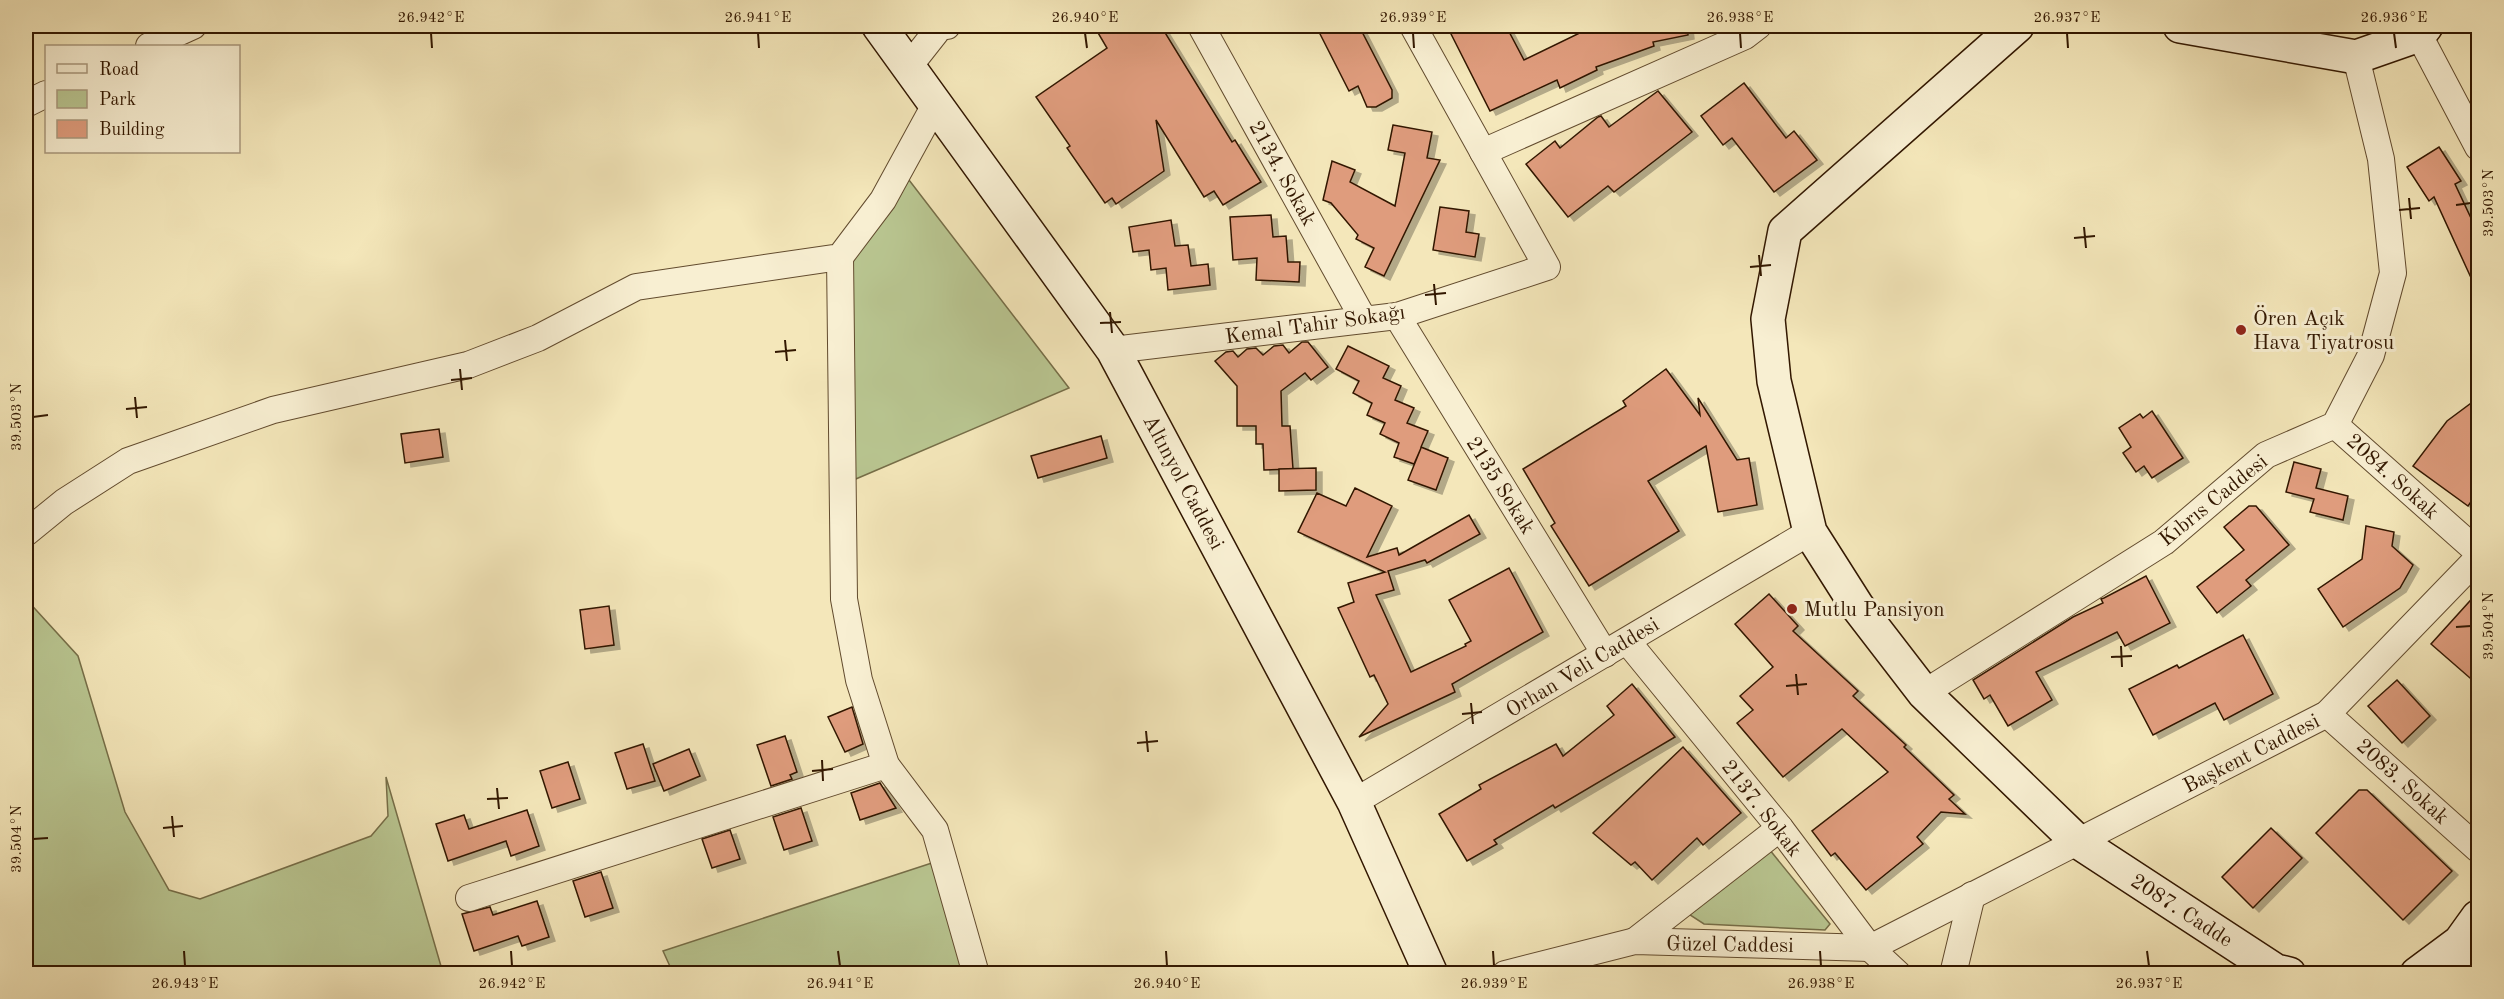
<svg xmlns="http://www.w3.org/2000/svg" width="2504" height="999" viewBox="0 0 2504 999" font-family="'Old Standard TT',serif">
<style>
.green{fill:#b9c691;stroke:#766e48;stroke-width:1.5}
.building{fill:#df9c7d;stroke:#321700;stroke-width:1.5;filter:url(#shadow)}
.lines{fill:none;stroke-linecap:round;stroke-linejoin:round}
.street-casing{stroke:#624b2e;stroke-width:28}
.secondary-casing{stroke:#321700;stroke-width:36}
.street{stroke:#f8efd2;stroke-width:26}
.secondary{stroke:#f8efd2;stroke-width:33}
.ticks{fill:none;stroke:#321700;stroke-width:2}
.poi-dot{fill:#8f2418;stroke:#f8efd2;stroke-width:2}
.labels{text-anchor:middle;stroke-width:6;stroke-linejoin:round;paint-order:stroke}
.street-label{font-size:21px;fill:#321700;stroke:#f8efd2}
.poi-label{font-size:21px;fill:#321700;stroke:#f8efd2;text-anchor:start}
.neatline{fill:none;stroke:#321700;stroke-width:2}
.ticks-label{font-size:15px;text-anchor:middle;fill:#321700}
</style>
<defs>
<filter id="shadow"><feDropShadow dx="6" dy="4" stdDeviation="0" flood-color="#0004"/></filter>
</defs>
<rect width="100%" height="100%" fill="#f4e7ba"/>
<filter id="stains"><feTurbulence type="fractalNoise" baseFrequency=".00333" numOctaves="4"/><feColorMatrix values="0 0 0 0 .2 0 0 0 0 .09 0 0 0 0 .02 0 0 0 .5 -.17"/></filter>
<radialGradient id="worn" r=".72"><stop offset=".6" stop-color="#630" stop-opacity="0"/><stop offset="1" stop-color="#630" stop-opacity=".3"/></radialGradient>
<!-- green -->
<g class="green">
<path d="M899,167l170,221 -225,96 -4,-227z"/>
<path d="M26,599l52,57 47,156 44,78 31,9 171,-63 17,-20 -2,-39 57,196h-417z"/>
<path d="M1769,849l61,75 -5,6 -121,-6 -17,-11z"/>
<path d="M944,859l27,114h-298l-10,-22z"/>
</g>
<!-- building -->
<g class="building">
<path d="M1094,26h67l71,116 3,-2 26,42 -38,23 -9,-14 -10,6 -48,-77 8,51 -48,33 -4,-6 -7,5 -38,-55 3,-2 -34,-49 71,-49z"/>
<path d="M1316,26h43l33,64v8l-16,9h-9l-9,-21 -9,5z"/>
<path d="M1447,26h59l18,34 70,-34h93l1,9 -35,7 1,4 -58,21 1,3 -37,18 -3,-8 -67,31z"/>
<path d="M1744,83l42,55 8,-7 23,29 -43,32 -42,-54 -9,7 -22,-29z"/>
<path d="M1658,91l34,41 -78,60 -6,-6 -40,31 -42,-53 29,-23 5,7 38,-31 3,-1 8,11z"/>
<path d="M1393,125l39,7 -5,26 13,2 -56,116 -19,-9 9,-19 -18,-9 2,-4 -27,-32 -8,-3 9,-39 23,9 -5,12 45,24 10,-53 -17,-3z"/>
<path d="M2439,147l22,34 -6,3 23,49v60l-44,-96 -5,4 -22,-34z"/>
<path d="M1440,207l29,4 -3,21 13,2 -4,23 -42,-7z"/>
<path d="M1271,215l2,22 13,-1 2,26h12l-1,20 -43,-2 1,-22 -24,2 -3,-43z"/>
<path d="M1171,220l4,26 13,-1 3,21 17,-2 2,21 -42,5 -2,-22 -15,2 -2,-20 -16,2 -4,-25z"/>
<path d="M1302,342h6l20,25 -17,13 -6,-7 -24,18 1,35h8l3,43 -29,1 -1,-26h-7v-18h-19v-40l-22,-25 11,-9 7,-1 5,6 9,-8 9,-1 7,7 11,-9 9,-1 6,8z"/>
<path d="M1348,346l41,20 -6,12 18,8 -6,14 19,8 -7,15 21,8 -7,16 27,11 -12,32 -28,-10 13,-32 -7,16 -20,-7 5,-14 -19,-9 5,-11 -18,-8 5,-12 -19,-10 6,-12 -23,-12z"/>
<path d="M1666,369l34,46 -2,-17 39,62 12,-2 8,47 -39,7 -12,-66 -58,35 31,50 -90,55 -38,-60 4,-3 -32,-54 103,-63 -3,-5z"/>
<path d="M2478,398v94l-10,14 -55,-40 34,-45z"/>
<path d="M2152,411l31,47 -31,20 -8,-12 -8,6 -13,-19 8,-6 -12,-19 21,-14 3,4z"/>
<path d="M439,429l4,28 -38,6 -4,-29z"/>
<path d="M1101,436l6,22 -69,20 -7,-22z"/>
<path d="M2294,462l27,7 -5,19 32,8 -5,24 -33,-8 4,-13 -28,-7z"/>
<path d="M1316,468v22l-37,1v-22z"/>
<path d="M1355,488l37,18 -25,51 30,-9 2,7 70,-40 11,19 -53,29 -2,-3 -37,11 6,19 -18,5 35,77 55,-26 -1,-2 6,-3 -22,-41 60,-32 34,64 -91,52 3,8 -96,45 29,-33 -14,-29 -4,2 -32,-69 16,-6 -6,-19 37,-11 -87,-40 19,-39 29,13z"/>
<path d="M2249,506h7l33,39 -43,35 5,6 -34,27 -20,-26 47,-37 -20,-23z"/>
<path d="M2366,526l28,6 -2,14 21,19 -13,23 -57,39 -25,-38 44,-30z"/>
<path d="M2146,576l24,47 -45,23 -8,-14 -81,40 16,28 -44,26 -18,-31 -6,4 -11,-19 100,-63 30,-14 -2,-4 3,-1z"/>
<path d="M2478,592v76l-8,10 -39,-34z"/>
<path d="M1769,594l29,32 -5,5 65,60 -5,5 53,49 -2,2 50,48 -5,4 16,15 -24,-2 -24,25 6,7 -57,46 -31,-37 -4,3 -19,-25 76,-59 -46,-43 -59,48 -46,-54 16,-13 -13,-14 33,-29 -38,-43z"/>
<path d="M609,606l5,39 -29,4 -5,-39z"/>
<path d="M2243,635l30,59 -49,26 -9,-17 -62,32 -24,-46 48,-24 2,3z"/>
<path d="M2397,680l33,36 -28,27 -34,-37z"/>
<path d="M1632,684l43,53 -120,71 -2,-3 -59,35 3,4 -30,17 -28,-47 42,-25 -2,-4 77,-41 7,12 51,-41 -7,-9z"/>
<path d="M852,707l11,37 -18,8 -17,-35z"/>
<path d="M785,736l12,36 -7,3 2,4 -21,7 -14,-41z"/>
<path d="M643,744l12,37 -28,8 -12,-36z"/>
<path d="M1683,747l58,66 -38,32 -6,-7 -45,42 -17,-18 -4,3 -38,-32z"/>
<path d="M689,749l11,27 -36,15 -11,-27z"/>
<path d="M568,762l12,37 -28,9 -12,-37z"/>
<path d="M880,783l16,25 -36,12 -9,-27z"/>
<path d="M2359,790h8l85,81 -49,49 -87,-87z"/>
<path d="M801,808l11,33 -28,9 -11,-33z"/>
<path d="M527,810l12,36 -28,10 -5,-15 -58,20 -12,-37 28,-9 5,14z"/>
<path d="M2271,828l31,30 -49,50 -31,-31z"/>
<path d="M730,830l10,29 -28,9 -10,-29z"/>
<path d="M601,872l12,36 -28,9 -12,-36z"/>
<path d="M537,901l12,36 -27,9 -4,-10 -44,15 -12,-37 28,-7 3,8z"/>
</g>
<g class="lines">
<defs>
<g id="street">
<path d="M1201,26l163,294"/>
<path d="M2419,35l59,112"/>
<path d="M149,46l44,-20"/>
<path d="M910,65l30,-38 7,-1"/>
<path d="M26,104l20,-10"/>
<path d="M1483,152l262,-116 13,-10"/>
<path d="M840,257l4,342 15,81 27,85 49,65 41,144"/>
<path d="M1397,316l208,338"/>
<path d="M1113,350l284,-34 150,-49 -134,-241"/>
<path d="M2335,425l143,127"/>
<path d="M26,533l38,-31 64,-41 145,-51 195,-45 70,-27 98,-51 204,-30 43,-57 53,-97"/>
<path d="M1627,641l153,187 90,120 28,26"/>
<path d="M1924,693l240,-151 102,-87 69,-30 36,-70 22,-82 -12,-114 -25,-102"/>
<path d="M2327,714l151,135"/>
<path d="M1354,802l456,-270"/>
<path d="M469,898l417,-133"/>
<path d="M1635,941l145,-113"/>
<path d="M2460,942l7,32"/>
<path d="M1505,974l130,-33 235,7 457,-234 151,-156"/>
<path d="M1953,974l19,-79"/>
</g>
<g id="secondary">
<path d="M879,26l234,324 241,452 77,172"/>
<path d="M2017,26l-232,205 -17,88 6,62 36,151 47,74 67,87 153,148 199,130 13,3"/>
<path d="M2180,26l176,31 63,-22 7,-9"/>
<path d="M2417,974l43,-32 18,-25"/>
</g>
</defs>
<!-- street casing -->
<use href="#street" class="street-casing"/>
<!-- secondary casing -->
<use href="#secondary" class="secondary-casing"/>
<!-- street -->
<use href="#street" class="street"/>
<!-- secondary -->
<use href="#secondary" class="secondary"/>
</g>
<!-- ticks -->
<path class="ticks" d="M431,33l1,15M758,33l1,15M1085,33l2,15M1413,33l1,15M1740,33l1,15M2067,33l1,15M2394,33l2,15M2409,198l2,21M2456,205l15,-2M2399,210l21,-2M2084,227l2,21M2074,238l21,-2M1759,255l2,21M1750,267l21,-2M1434,284l2,21M1425,295l21,-2M1110,312l2,21M1100,323l21,-1M785,340l2,21M775,352l21,-2M460,369l2,21M451,380l21,-2M135,397l2,21M126,409l21,-2M33,417l15,-2M2456,627l15,-1M2121,646l1,21M2111,657l21,-1M1796,674l2,21M1786,686l21,-2M1471,703l2,21M1462,714l20,-2M1146,731l2,21M1137,743l21,-2M822,760l1,21M812,771l21,-2M497,788l2,21M487,799l21,-1M172,816l2,21M163,828l20,-2M33,839l15,-1M184,951l1,15M511,951l1,15M838,951l2,15M1166,951l1,15M1493,951l1,15M1820,951l1,15M2147,951l2,15"/>
<!-- markers -->
<g class="poi-dot">
<circle cx="2241" cy="330" r="6"/>
<circle cx="1792" cy="609" r="6"/>
</g>
<g class="labels">
<!-- street labels -->
<g class="street-label">
<text transform="translate(1283 173) rotate(61)" y="7">2134. Sokak</text>
<text transform="translate(1315 324) rotate(-8)" y="7">Kemal Tahir Sokağı</text>
<text transform="translate(2393 476) rotate(42)" y="7">2084. Sokak</text>
<text transform="translate(1184 482) rotate(62)" y="7">Altınyol Caddesi</text>
<text transform="translate(1501 485) rotate(58)" y="7">2135 Sokak</text>
<text transform="translate(2213 500) rotate(-39)" y="7">Kıbrıs Caddesi</text>
<text transform="translate(1582 667) rotate(-31)" y="7">Orhan Veli Caddesi</text>
<text transform="translate(2251 753) rotate(-27)" y="7">Başkent Caddesi</text>
<text transform="translate(2403 781) rotate(42)" y="7">2083. Sokak</text>
<text transform="translate(1762 808) rotate(52)" y="7">2137. Sokak</text>
<text transform="translate(2182 910) rotate(33)" y="7">2087. Cadde</text>
<text transform="translate(1730 944) rotate(1)" y="7">Güzel Caddesi</text>
</g>
<!-- poi labels -->
<g class="poi-label">
<text x="2253" y="325">Ören Açık<tspan x="2253" dy="24">Hava Tiyatrosu</tspan></text>
<text x="1804" y="616">Mutlu Pansiyon</text>
</g>
</g>
<!-- margin -->
<rect width="2504" height="999" fill="none" stroke="#f4e7ba" stroke-width="66"/>
<!-- legend -->
<rect x="45" y="45" width="195" height="108" fill="#f8efd2" stroke="#a9997e" stroke-width="1.5"/>
<rect x="57" y="64" width="30" height="9" fill="#f8efd2" stroke="#a9997e" stroke-width="1.5"/>
<text x="99" y="75" font-size="18" fill="#321700">Road</text>
<rect x="57" y="90" width="30" height="18" fill="#b9c691" stroke="#a9997e" stroke-width="1.5"/>
<text x="99" y="105" font-size="18" fill="#321700">Park</text>
<rect x="57" y="120" width="30" height="18" fill="#df9c7d" stroke="#a9997e" stroke-width="1.5"/>
<text x="99" y="135" font-size="18" fill="#321700">Building</text>
<rect x="33" y="33" width="2438" height="933" class="neatline"/>
<g class="ticks-label">
<text x="431" y="22">26.942°E</text>
<text x="758" y="22">26.941°E</text>
<text x="1085" y="22">26.940°E</text>
<text x="1413" y="22">26.939°E</text>
<text x="1740" y="22">26.938°E</text>
<text x="2067" y="22">26.937°E</text>
<text x="2394" y="22">26.936°E</text>
<text transform="translate(2488 203) rotate(-90)" y="5">39.503°N</text>
<text transform="translate(16 417) rotate(-90)" y="5">39.503°N</text>
<text transform="translate(2488 626) rotate(-90)" y="5">39.504°N</text>
<text transform="translate(16 839) rotate(-90)" y="5">39.504°N</text>
<text x="185" y="988">26.943°E</text>
<text x="512" y="988">26.942°E</text>
<text x="840" y="988">26.941°E</text>
<text x="1167" y="988">26.940°E</text>
<text x="1494" y="988">26.939°E</text>
<text x="1821" y="988">26.938°E</text>
<text x="2149" y="988">26.937°E</text>
</g>
<rect width="100%" height="100%" filter="url(#stains)"/>
<rect width="100%" height="100%" fill="url(#worn)"/>
</svg>
